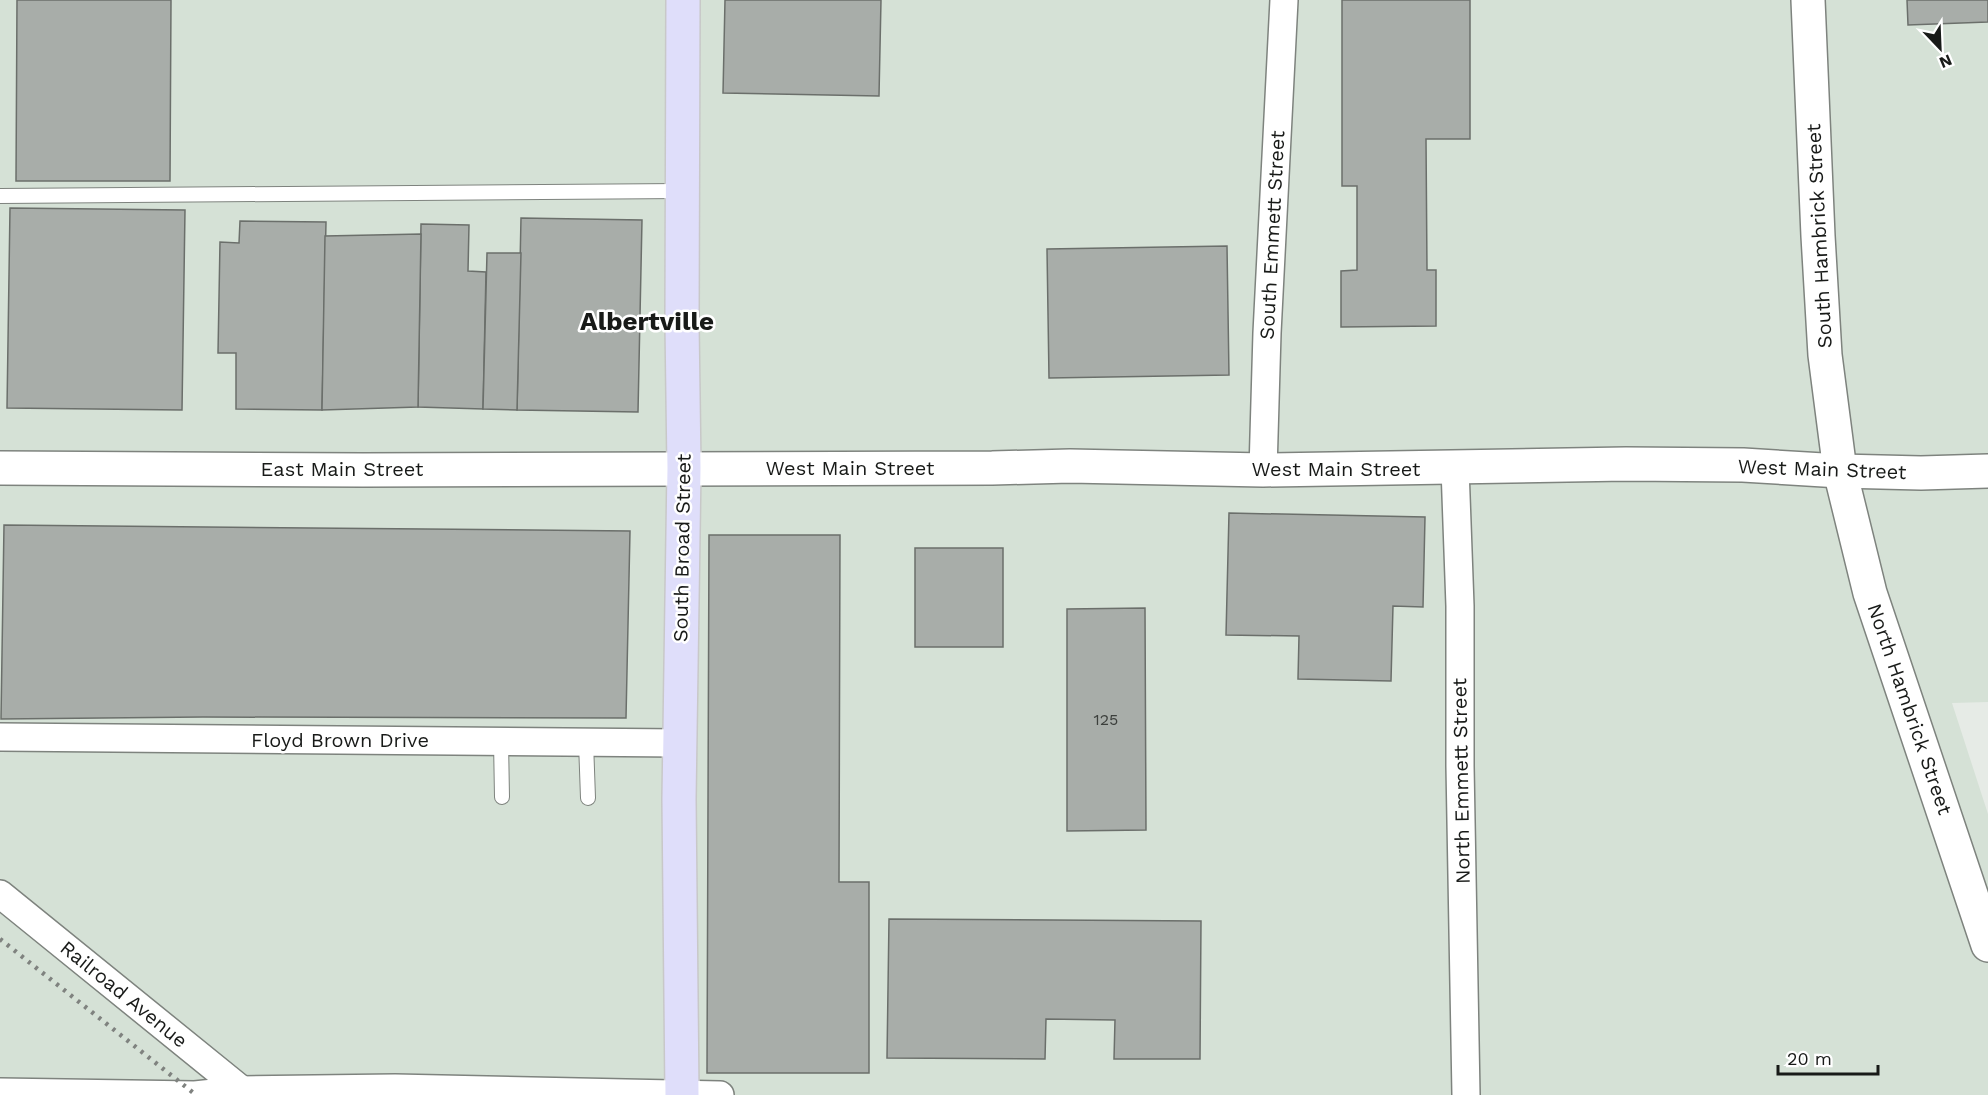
<svg xmlns="http://www.w3.org/2000/svg" width="1988" height="1095" viewBox="0 0 1988 1095" font-family="'Work Sans',sans-serif">
<style>
.built{fill:#d5e1d6}
.building{fill:#a8ada9;stroke:#6b6f6b;stroke-width:1.5}
.lines{fill:none;stroke-linecap:round;stroke-linejoin:round}
.service-casing{stroke:#7e837e;stroke-width:16}
.minor-casing{stroke:#7e837e;stroke-width:30}
.tertiary-casing{stroke:#7e837e;stroke-width:36}
.secondary-casing{stroke:#7e837e;stroke-width:36}
.primary-casing{stroke:#c8c8c8;stroke-width:36}
.service{stroke:#fff;stroke-width:14}
.minor{stroke:#fff;stroke-width:27}
.tertiary{stroke:#fff;stroke-width:33}
.secondary{stroke:#fff;stroke-width:33}
.primary{stroke:#dfdefa;stroke-width:33}
.rail{stroke:#7f827f;stroke-width:4.5;stroke-dasharray:3 6;stroke-linecap:butt}
.labels{text-anchor:middle;stroke-width:5;stroke-linejoin:round;paint-order:stroke}
.number-label{font-size:16px;fill:#3c3f3c}
.street-label{font-size:20px;fill:#181a18;stroke:#fff}
.district-label{font-size:26px;font-weight:bold;fill:#181a18;stroke:#fff}
</style>
<rect width="100%" height="100%" fill="#e6ebe6"/>
<!-- built -->
<path class="built" d="M0,0h1988v702l-36,1 36,111v281h-1988z"/>
<!-- building -->
<g class="building">
<path d="M17,0h154l-1,181h-154z"/>
<path d="M725,0h156l-2,96 -156,-3z"/>
<path d="M1342,0h128v139h-44l1,131h9v56l-95,1v-56l16,-1v-84h-15z"/>
<path d="M1907,0h81v22l-80,3z"/>
<path d="M10,208l175,2 -3,200 -175,-2z"/>
<path d="M521,218l121,2 -4,192 -121,-2z"/>
<path d="M240,221l86,1 -4,188 -86,-1v-56h-18l2,-111 19,1z"/>
<path d="M421,224l48,1 -1,46 18,1 -3,137 -65,-2z"/>
<path d="M421,234l-3,173 -96,3 3,-174z"/>
<path d="M1227,246l2,129 -180,3 -2,-129z"/>
<path d="M487,253h34l-4,157 -34,-1z"/>
<path d="M1229,513l196,4 -2,90 -30,-1 -2,75 -93,-2 1,-43 -73,-1z"/>
<path d="M4,525l626,6 -4,187 -423,-1 -202,2z"/>
<path d="M709,535h131l-1,347h30v191h-162z"/>
<rect x="915" y="548" width="88" height="99"/>
<path d="M1145,608l1,222 -79,1v-222z"/>
<path d="M889,919l312,2 -1,138h-86l1,-39 -69,-1 -1,40 -158,-1z"/>
</g>
<g class="lines">
<defs>
<g id="service">
<path d="M0,196l682,-5"/>
<path d="M501,741l1,56"/>
<path d="M586,742l2,56"/>
</g>
<g id="minor">
<path d="M1455,468l5,138v160l6,329"/>
<path d="M1263,470l4,-137 17,-333"/>
<path d="M0,737l680,6"/>
<path d="M0,894l248,201"/>
<path d="M0,1092l195,3 47,-5 153,-2 325,7"/>
</g>
<path id="tertiary" d="M1808,0l10,236 7,119 15,116 30,122 118,352"/>
<path id="secondary" d="M0,468l363,2 629,-2 78,-2 193,4 363,-6 117,1 97,6 81,2 67,-2"/>
<path id="primary" d="M682,1095l-3,-296 5,-331 -2,-144 1,-324"/>
</defs>
<!-- service casing -->
<use href="#service" class="service-casing"/>
<!-- minor casing -->
<use href="#minor" class="minor-casing"/>
<!-- tertiary casing -->
<use href="#tertiary" class="tertiary-casing"/>
<!-- secondary casing -->
<use href="#secondary" class="secondary-casing"/>
<!-- primary casing -->
<use href="#primary" class="primary-casing"/>
<!-- service -->
<use href="#service" class="service"/>
<!-- minor -->
<use href="#minor" class="minor"/>
<!-- tertiary -->
<use href="#tertiary" class="tertiary"/>
<!-- secondary -->
<use href="#secondary" class="secondary"/>
<!-- primary -->
<use href="#primary" class="primary"/>
<!-- rail -->
<path class="rail" d="M0,939l196,156"/>
</g>
<g class="labels">
<!-- number labels -->
<g class="number-label">
<text x="1106" y="725">125</text>
</g>
<!-- street labels -->
<g class="street-label">
<text transform="translate(1272 235) rotate(-87)" y="7">South Emmett Street</text>
<text transform="translate(1819 236) rotate(-93)" y="7">South Hambrick Street</text>
<text x="850" y="475">West Main Street</text>
<text x="342" y="476">East Main Street</text>
<text x="1336" y="476">West Main Street</text>
<text transform="translate(1822 469) rotate(2)" y="7">West Main Street</text>
<text transform="translate(682 548) rotate(-89)" y="7">South Broad Street</text>
<text transform="translate(1910 709) rotate(71)" y="7">North Hambrick Street</text>
<text x="340" y="747">Floyd Brown Drive</text>
<text transform="translate(1461 781) rotate(-91)" y="7">North Emmett Street</text>
<text transform="translate(124 994) rotate(39)" y="7">Railroad Avenue</text>
</g>
<!-- district labels -->
<g class="district-label">
<text x="647" y="330">Albertville</text>
</g>
</g>
<!-- north arrow -->
<g transform="translate(1940 48) rotate(157)" stroke="#ffffff" stroke-width="4.5" paint-order="stroke">
<path d="M0-4.5L10 22L0 15L-10 22Z" fill="#181a18"/>
<text y="-9" font-size="16" font-weight="bold" text-anchor="middle" fill="#181a18">N</text>
</g>
<!-- scale -->
<path d="M1778 1065v9h100v-9" fill="none" stroke="#181a18" stroke-width="3"/>
<text x="1787" y="1065" font-size="18" fill="#181a18" stroke="#ffffff" stroke-width="4.5" paint-order="stroke">20 m</text>
</svg>
